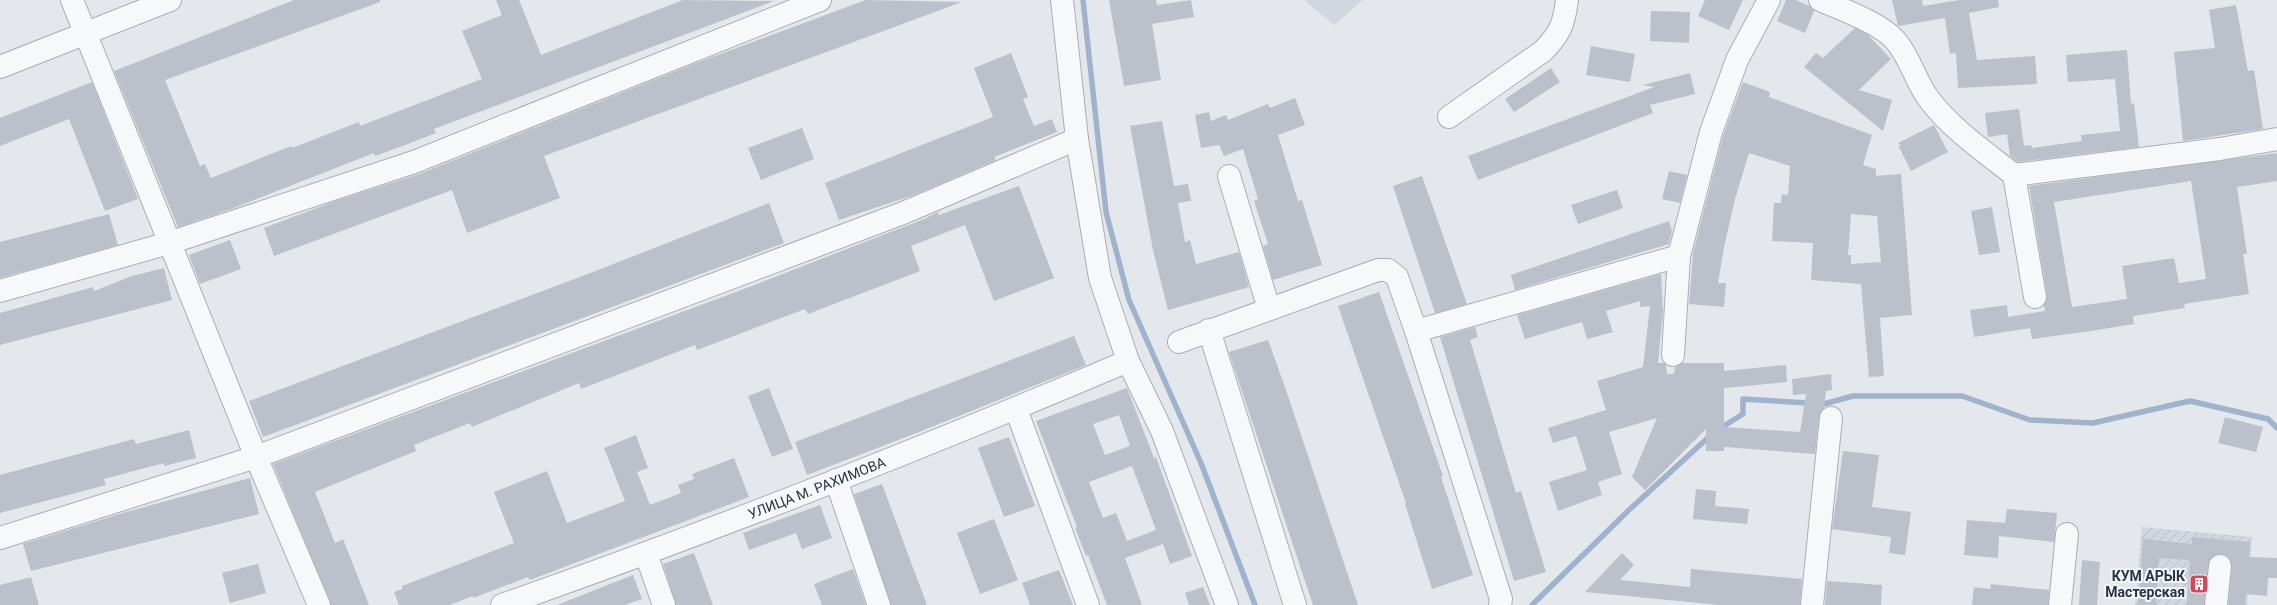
<svg xmlns="http://www.w3.org/2000/svg" width="2277" height="605" viewBox="0 0 2277 605" font-family="Roboto,sans-serif">
<style>
.built{fill:#d2d6de}
.industrial{fill:url(#industrial-furrows)}
.lines{fill:none;stroke-linecap:round;stroke-linejoin:round}
.stream{stroke:#9fb4cc;stroke-width:5.5}
.building{fill:#bbc0ca;fill-rule:evenodd}
.minor-casing{stroke:#a9aeb7;stroke-width:24}
.minor{stroke:#f7f8fa;stroke-width:22}
.labels{text-anchor:middle;stroke-width:4;stroke-linejoin:round;paint-order:stroke}
.street-label{font-size:14px;fill:#2b3445;stroke:#f4f6f9}
.poi-label{font-size:14px;font-weight:bold;fill:#2b3445;stroke:#f4f6f9;text-anchor:end}
</style>
<defs>
<pattern id="industrial-furrows" width="10" height="10" patternUnits="userSpaceOnUse"><rect width="10" height="10" fill="#d2d6de"/><path d="M-1 1l2-2M0 10L10 0M9 11l2-2" fill="none" stroke="#b4b8c0"/></pattern>
</defs>
<rect width="100%" height="100%" fill="#e4e7ec"/>
<!-- built -->
<path class="built" d="M1304,0h59l-29,25z"/>
<!-- industrial -->
<path class="industrial" d="M2142,527l110,10 -5,68h-112z"/>
<g class="lines">
<!-- stream -->
<g class="stream">
<path d="M1083,0l23,212 23,88 72,163 54,142"/>
<path d="M1719,429l24,-15v-15l81,5 29,-8h109l68,24 63,3 97,-22 78,18 9,9"/>
<path d="M1532,605l98,-96 82,-75"/>
</g>
</g>
<!-- building -->
<g class="building">
<path d="M294,0h86v2l-215,78 35,86 5,-2 6,14 80,-32 1,2 67,-26 1,4 122,-47 -20,-48 40,-16 -6,-15h23l22,55 142,-55 91,1 -340,128 2,4 -28,11 -33,12 -1,-3 -143,56 -53,18 -64,-156z"/>
<path d="M866,0l96,2 -418,154 16,42 -93,35 -15,-43 -178,66 -10,-28 71,-27 84,-27 277,-111z"/>
<path d="M1109,0h47l1,5 34,-5 3,17 -42,7 9,56 -37,6z"/>
<path d="M1705,0h38l-14,30 -31,-14z"/>
<path d="M1786,0h10l13,6 5,5 -9,22 -28,-12z"/>
<path d="M1892,0h30l1,6 36,-6h39l1,7 -30,6 8,47 58,-4 2,28 -79,4 -2,-35 -6,1 -5,-36 -47,8z"/>
<path d="M2236,5l12,66 6,-1 9,59 -80,12 -9,-89 41,-4 -6,-38z"/>
<path d="M1651,11l39,1 -1,31 -39,-2z"/>
<path d="M1855,28l13,7 23,24 -32,31 33,10 -9,31 -79,-64 12,-14 7,5z"/>
<path d="M1591,46l44,8 -5,28 -44,-7z"/>
<path d="M2127,50l4,54 3,-1 5,44 -121,15 -8,-6 -3,-22 -19,3 -3,-24 34,-4 5,37 7,-1 1,3 50,-7 -1,-6 39,-4 -5,-52 -47,3 -2,-27z"/>
<path d="M1011,53l17,44 -5,2 11,27 18,-7 5,13 -63,25 2,3 -82,35 -75,25 -14,-37 168,-66 -19,-49z"/>
<path d="M1551,68l9,14 -46,30 -9,-13z"/>
<path d="M1690,73l5,21 -45,11 3,8 -175,67 -10,-24 186,-69 -11,-2z"/>
<path d="M92,82l46,117 -33,12 -36,-92 -69,27v-28z"/>
<path d="M1743,82l27,10 -1,5 103,38 -9,30 13,4v7l25,-2 11,141 -32,3 4,58 -15,1 -8,-93 -50,-4 2,-37 -41,-2 2,-38h7l1,-9 6,1 2,-29 -41,-13 -14,46 -11,48 -6,36h8l-2,24 -35,-3 4,-51 30,-117zM1851,214l26,2 4,46 -30,2v-9h-3z"/>
<path d="M1295,98l10,27 -27,10 20,66 4,-1 20,65 -49,15 -10,-34 5,-2 -14,-43 4,-2 -15,-50 -19,7 -5,-11 -18,3 -6,-33 14,-3 2,9 15,-6 2,5 40,-16 2,4z"/>
<path d="M1162,121l12,65 14,-2 3,17 -13,2 7,39 5,-2 6,24 43,-12 10,35 -81,23 -15,-60 -23,-124z"/>
<path d="M1934,125l14,27 -37,19 -13,-26 4,1 -4,-3z"/>
<path d="M802,128l12,31 -53,21 -13,-32z"/>
<path d="M2277,153v28l-40,6 10,67h-4l6,40 -65,10 1,4 -52,8 1,8 -43,7 -59,8 -2,-11 -56,9 -4,-27 37,-5 1,12 37,-6 -1,-6 3,-10 -18,-109zM2191,181l15,98 -27,4 -5,-25 -52,8 5,33 -55,8 -18,-105z"/>
<path d="M1669,171l18,4 -7,28 -18,-4z"/>
<path d="M1422,176l45,128 -32,9 -42,-127z"/>
<path d="M1019,186l35,92 -60,23 -29,-76 -54,21 9,25 -112,43 -3,-5 -108,41 -2,-5 -114,44 -2,-6 -107,44 -2,-4 -56,22 2,6 -101,41 20,51 8,-4 26,66h-38l-58,-141 463,-172 188,-73 14,-7 1,3z"/>
<path d="M1617,190l6,18 -45,16 -7,-19z"/>
<path d="M769,203l15,40 -521,194 -14,-36 344,-129z"/>
<path d="M1992,207l8,45 -21,3 -8,-44z"/>
<path d="M109,214l9,31 -118,33v-36z"/>
<path d="M1669,221l3,10 -3,13 -154,46 -4,-15z"/>
<path d="M230,240l11,29 -41,15 -11,-29z"/>
<path d="M164,268l8,32 -172,45v-32l93,-26 1,4 38,-15z"/>
<path d="M1661,274l2,37 -5,52h6l2,2 1,9h7l1,-7 7,-4h42v8l62,-6 1,17 -63,6v39l76,5 6,-38 -13,1 -1,-16 39,-5 1,16 -6,1 -2,17 -5,8 -4,38 -91,-7v4h-18v-22l-61,61 -13,-13 25,-59 -48,14 13,42 -24,8 4,13 -44,16 -9,-29 38,-12 -11,-34 -23,7 -5,-15 58,-18 -9,-29 46,-14 7,-61 -10,1v-6l-34,10 7,21 -26,7 -5,-17 -57,17 -8,-24z"/>
<path d="M1379,292l64,184 -2,1 32,98 -41,14 -27,-85 1,-1 -68,-197z"/>
<path d="M1475,327l3,10 -8,3 46,153 5,-2 25,81 -32,9 -74,-244z"/>
<path d="M1074,336l12,29 -167,67 -112,43 -12,-33z"/>
<path d="M1268,340l18,50 72,215h-45l-8,-24 -76,-229z"/>
<path d="M769,388l24,61 -21,8 -24,-61z"/>
<path d="M1127,388l27,70 2,-1 36,99 -22,8 -7,-20 -38,14 17,47h-35l-19,-50 -2,1 -11,-28 2,-1 -41,-106zM1119,415l11,31 -25,9 -12,-31zM1132,466l24,64 -29,11 -11,-28 -13,5 -14,-36z"/>
<path d="M2225,417l38,10 -7,25 -38,-9z"/>
<path d="M189,430l7,28 -32,8v-3l-60,16 2,6 -106,28v-38l134,-36 2,5z"/>
<path d="M636,435l12,33 -11,4 13,33 31,-12 -3,-8 16,-6 -2,-5 42,-16 15,39 -219,83 -2,-3 -55,21v-2l-23,9h-51l-5,-13 8,-3v-3l112,-43 -20,-51 53,-21 20,52 58,-22 -21,-53z"/>
<path d="M1009,437l26,69 -31,11 -26,-69z"/>
<path d="M1843,451l36,4 -7,52 39,5 -6,43 -16,-2 2,-16 -59,-8z"/>
<path d="M250,478l9,36 -228,57 -8,-27 96,-30z"/>
<path d="M882,484l24,65 21,56h-36l-37,-111z"/>
<path d="M1696,489l20,2 -1,15 34,3 -2,15 -54,-5z"/>
<path d="M820,505l12,33 -30,11 -6,-16 -47,17 -6,-17z"/>
<path d="M2007,509l50,4 -3,29 -55,-6 -1,22 -34,-3 3,-35 38,3z"/>
<path d="M994,519l24,61 -38,14 -23,-61z"/>
<path d="M2192,537l58,5 -1,15 28,1v20h-9l-1,18 -21,-2 -1,11h-16l3,-38 -4,-11 -7,-2 -6,1 -7,9 -4,41h-17l3,-45 -31,-2 -3,47h-18l5,-66 49,5z"/>
<path d="M694,553l19,52h-37l-13,-41z"/>
<path d="M1622,553l12,12 -14,15 70,7 1,-18 111,10 -2,26h-80l-135,-13z"/>
<path d="M2082,560l18,2 -3,43h-18z"/>
<path d="M258,564l8,29 -36,10 -8,-30z"/>
<path d="M853,569l13,36h-44l-8,-21z"/>
<path d="M1059,570l14,35h-43l-8,-22z"/>
<path d="M633,575l9,24 -17,6h-68z"/>
<path d="M31,577l8,28h-39v-20z"/>
<path d="M1827,581l55,4 -1,20h-56z"/>
<path d="M1991,584l58,6 -1,15h-76l2,-18 16,2z"/>
<path d="M1203,587l7,18h-21l-4,-12z"/>
</g>
<g class="lines">
<defs>
<g id="minor">
<path d="M72,0l184,457 63,148"/>
<path d="M1062,0l15,139 23,139 28,83 34,70 65,174"/>
<path d="M1820,0c21,9 60,23 75,40 15,17 20,40 33,58 23,31 57,54 86,77l21,122"/>
<path d="M0,67l170,-67"/>
<path d="M1449,117l94,-66c17,-17 21,-27 24,-51"/>
<path d="M2014,175l206,-26 57,-10"/>
<path d="M1229,176l40,133"/>
<path d="M0,291l169,-48 245,-81 406,-162"/>
<path d="M1209,330l86,275"/>
<path d="M1416,331l263,-75 32,-124 26,-72 32,-60"/>
<path d="M1179,342l199,-72h10l9,7 19,54 85,268 -1,6"/>
<path d="M1673,355l6,-99"/>
<path d="M1016,409l72,196"/>
<path d="M836,480l43,125"/>
<path d="M0,538l256,-81 647,-244 174,-74"/>
<path d="M646,554l18,51"/>
<path id="s1" d="M502,605c211,-74 419,-156 626,-244"/>
<path d="M1812,605l19,-187"/>
<path d="M2060,605l7,-71"/>
<path d="M2216,605l4,-39"/>
</g>
</defs>
<!-- minor casing -->
<use href="#minor" class="minor-casing"/>
<!-- minor -->
<use href="#minor" class="minor"/>
</g>
<!-- icons -->
<defs>
<symbol id="building-square" viewBox="-11 -11 22 22"><rect x="-9" y="-9" width="18" height="18" rx="4" fill="#d1495b" stroke="#f4f6f9"/><path d="M-4-6H4V6H1V3H-1V6H-4ZM-2.5-4.3h1.7v1.8h-1.7ZM.8-4.3h1.7v1.8H.8ZM-2.5-1h1.7V.8h-1.7ZM.8-1h1.7V.8H.8Z" fill="#fff"/></symbol>
</defs>
<g fill-rule="evenodd">
<use href="#building-square" x="2188" y="573" width="22" height="22"/>
</g>
<g class="labels">
<!-- street labels -->
<g class="street-label">
<text dy="5" stroke="none"><textPath href="#s1" startOffset="336">УЛИЦА М. РАХИМОВА</textPath></text>
</g>
<!-- poi labels -->
<g class="poi-label">
<text x="2185" y="581">КУМ АРЫК<tspan x="2185" dy="16">Мастерская</tspan></text>
</g>
</g>
</svg>
